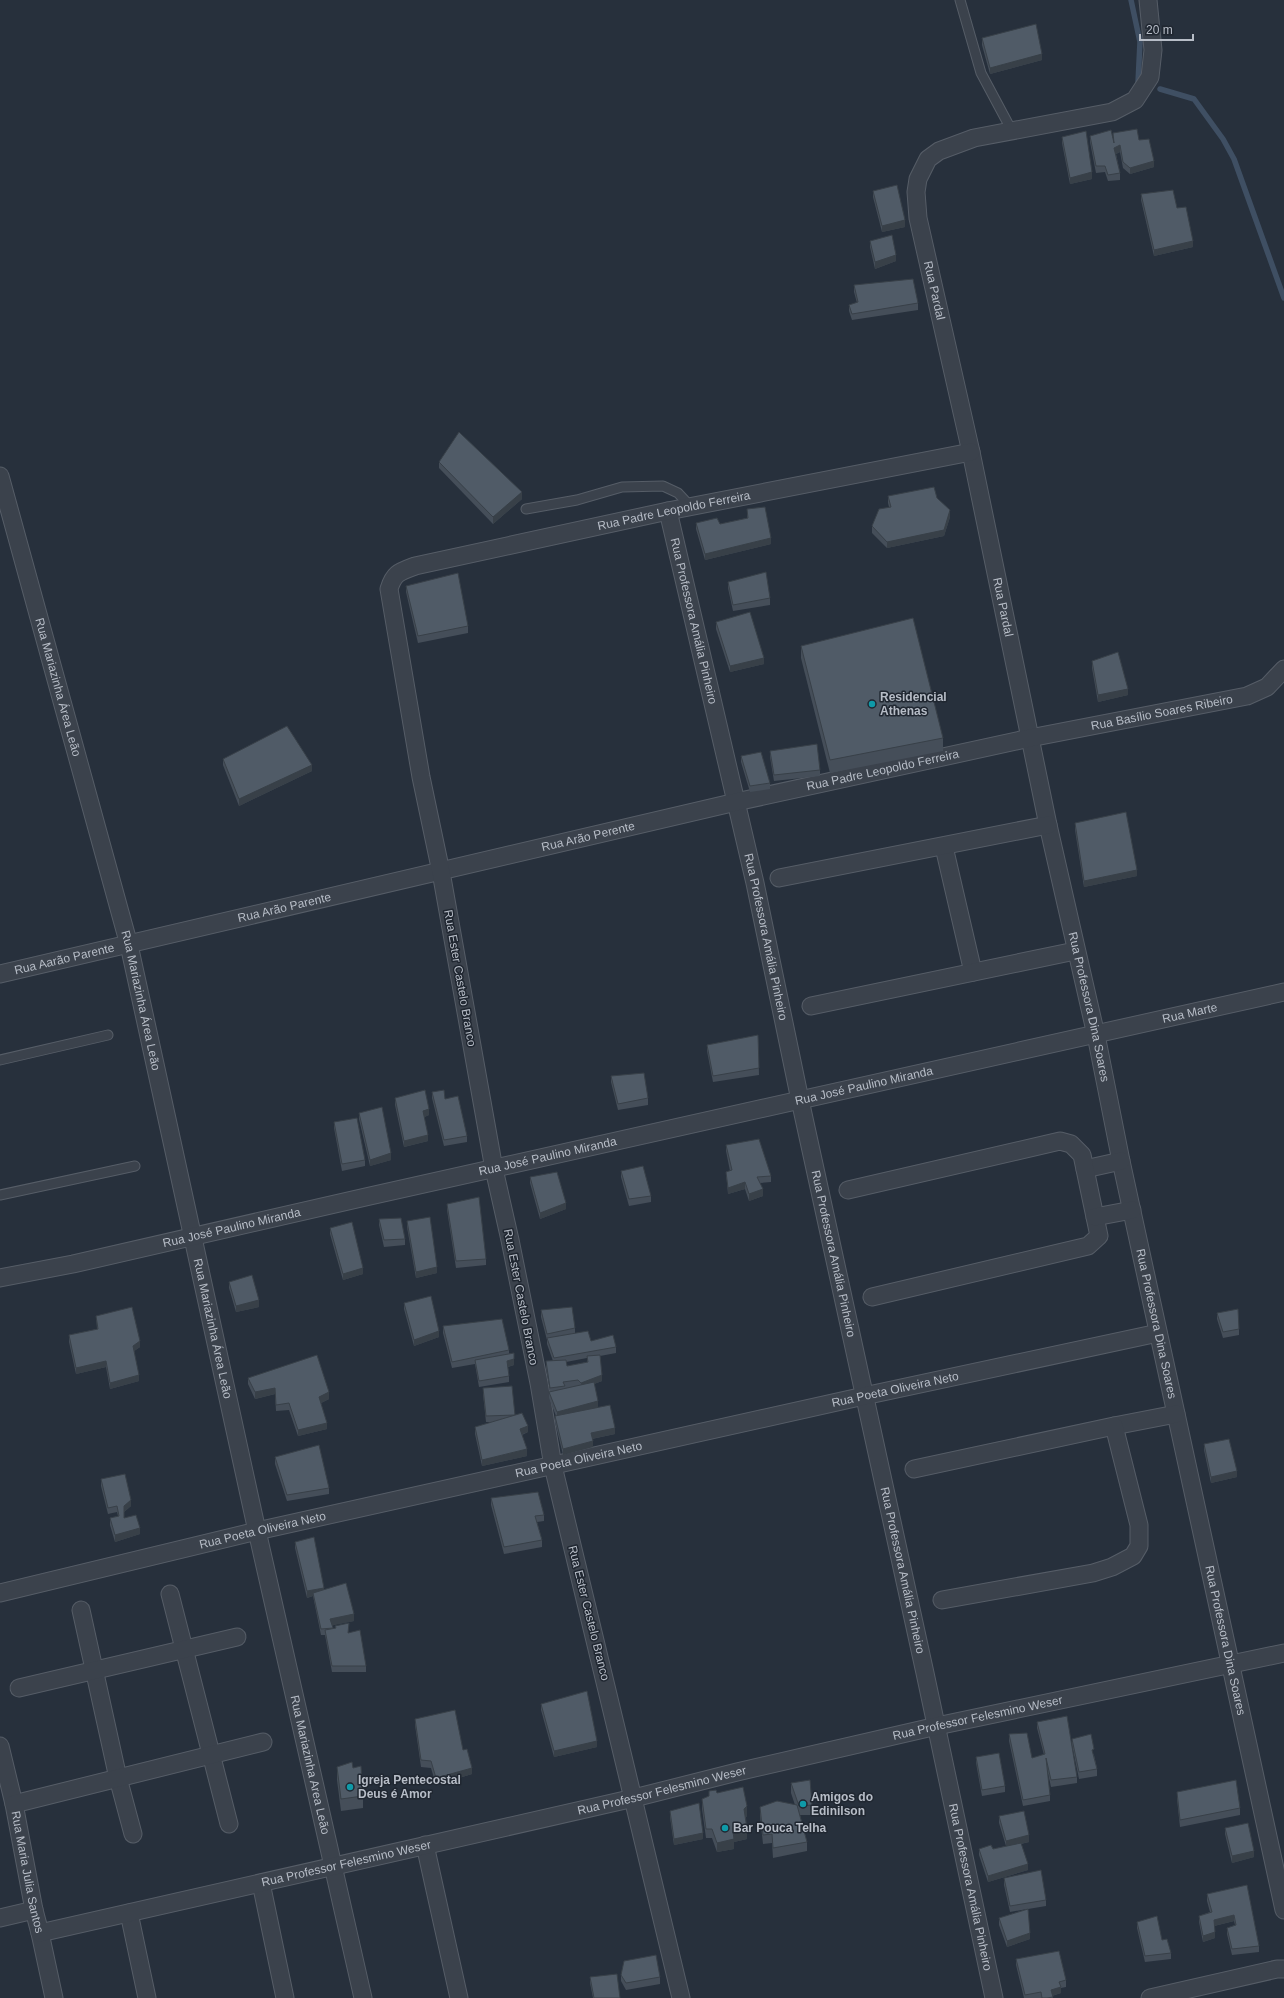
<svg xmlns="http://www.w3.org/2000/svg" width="1284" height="1998" viewBox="0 0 1284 1998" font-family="Arial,sans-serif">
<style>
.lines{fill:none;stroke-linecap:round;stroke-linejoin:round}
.stream{stroke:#3f4f63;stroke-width:5.5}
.lane-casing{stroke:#565d67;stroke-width:11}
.street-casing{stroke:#565d67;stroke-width:19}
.lane{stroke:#3b424c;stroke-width:9}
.street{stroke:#3b424c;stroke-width:17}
.wall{fill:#454e59;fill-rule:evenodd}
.shaded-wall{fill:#384048}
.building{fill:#505b67;stroke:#384048}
.culture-dot{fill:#0f9aa8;stroke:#202731;stroke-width:1.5}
.labels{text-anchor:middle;stroke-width:3;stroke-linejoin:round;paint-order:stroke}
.street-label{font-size:12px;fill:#b7bdc7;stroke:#202731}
.poi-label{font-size:12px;font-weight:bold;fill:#b7bdc7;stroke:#202731;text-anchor:start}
</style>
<rect width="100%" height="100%" fill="#27303c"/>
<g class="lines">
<!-- stream -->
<g class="stream">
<path d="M1131,0l9,42 -2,41"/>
<path d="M1160,89l34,10 29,40 11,20 50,139"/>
</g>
<defs>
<g id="lane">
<path d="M960,0l21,73 31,58"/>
<path d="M526,509l51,-9 45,-13 41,-1 15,7 13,14"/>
<path d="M0,1060l108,-25"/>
<path d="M0,1195l135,-29"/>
</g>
<g id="street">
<path id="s1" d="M1148,0l5,50 -3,27 -15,23 -23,12 -138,26 -35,13 -11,8 -10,20 -2,13 2,26 53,234 77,373 48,210 25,126 163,749"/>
<path id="s2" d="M0,476l129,469 128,586 106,467"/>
<path id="s3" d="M668,511l87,372 45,217 125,573 69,325"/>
<path d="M944,847l29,125"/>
<path d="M779,878l269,-53"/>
<path id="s4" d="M0,974l736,-172 294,-64 217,-42 20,-9 17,-18"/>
<path d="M811,1006l264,-55"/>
<path d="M1085,1169l36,-8"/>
<path d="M848,1190l212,-49 11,3 11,11 17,81 -11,10 -216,51"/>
<path d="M1095,1217l37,-7"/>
<path id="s5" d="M0,1278l73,-14 297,-68 914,-204"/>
<path d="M1114,1426l62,-12"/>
<path d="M914,1469l200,-43 25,99v21l-6,10 -21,11 -19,6 -151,27"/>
<path id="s6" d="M0,1593l257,-62 607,-135 294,-63"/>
<path d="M170,1594l59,230"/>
<path d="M81,1610l37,168 15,56"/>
<path d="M19,1688l218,-51"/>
<path id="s7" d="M0,1746l14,58 20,106 6,23 14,65"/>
<path d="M14,1804l249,-62"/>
<path d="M425,1845l34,153"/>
<path d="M261,1883l24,115"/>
<path d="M129,1913l18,85"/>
<path d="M0,1918l34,-8"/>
<path id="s8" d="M40,1933l594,-135 103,-26 200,-46 347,-73"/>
<path id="s9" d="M681,1998l-128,-532 -14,-83 -29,-143 -16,-71 -53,-297 -20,-95 -32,-188c5,-16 10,-17 26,-23l253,-55 303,-59"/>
<path d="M1150,1998l127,-29h7"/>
</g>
</defs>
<!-- lane casing -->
<use href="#lane" class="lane-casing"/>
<!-- street casing -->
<use href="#street" class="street-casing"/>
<!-- lane -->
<use href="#lane" class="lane"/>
<!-- street -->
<use href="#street" class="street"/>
</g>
<!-- wall -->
<g class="wall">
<path d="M982,38l60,22 -52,14 -8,-29z"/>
<path d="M1113,133l26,7 15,27 -24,7 -7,-6 -3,-16 -4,2 4,19v7l-12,1 -3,-9 -9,1 -6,-31v-6l23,5z"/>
<path d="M1062,137l30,42 -22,5 -8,-41z"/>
<path d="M873,191l32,36 -23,5 -9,-35z"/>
<path d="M1141,194l36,14 16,39 -39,9 -13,-56z"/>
<path d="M870,241l26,20 -21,8 -5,-22z"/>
<path d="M854,285l64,18v7l-66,10 -3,-9v-6l8,-2 -3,-11z"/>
<path d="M439,462l83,37 -29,25 -54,-56z"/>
<path d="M888,496l49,2 13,19 -6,19 -57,12 -15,-15v-7l17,-19 -1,-4z"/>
<path d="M747,509l24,35 -66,16 -9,-31v-6l24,1 27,-6z"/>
<path d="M728,582l42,16v7l-37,6 -5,-23z"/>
<path d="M406,586l62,40v7l-50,10 -12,-51z"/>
<path d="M716,622l48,42 -34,8 -14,-43z"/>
<path d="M801,646l142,92v13l-113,22 -29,-115z"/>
<path d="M1092,661l36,34 -30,7 -6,-34z"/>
<path d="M770,751l50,19v6l-46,5 -4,-24z"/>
<path d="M741,756l29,27v6l-20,3 -9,-30z"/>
<path d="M223,759l89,12 -73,35 -16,-41z"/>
<path d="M1075,823l62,53 -53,11 -9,-57z"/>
<path d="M758,1035l1,40 -46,7 -6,-31v-6z"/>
<path d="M611,1076l37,22v7l-30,5 -7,-28z"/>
<path d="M432,1092l35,44v6l-23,4 -12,-48z"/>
<path d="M395,1098l34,17 -5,2 4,24 -24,6 -9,-42z"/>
<path d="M359,1113l32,47 -21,6 -11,-47z"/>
<path d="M334,1122l31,38v6l-23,5 -8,-43z"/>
<path d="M726,1145l45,31v6l-11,1 3,13 -14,5 -4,-12 -17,5 -2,-22 4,-1 -4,-20z"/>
<path d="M621,1171l30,25v6l-22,4 -8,-29z"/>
<path d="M530,1177l36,32 -26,10 -10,-36z"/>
<path d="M447,1204l39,55v6l-30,3 -9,-58z"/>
<path d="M379,1219l26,20v6l-21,2 -5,-22z"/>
<path d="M407,1221l30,52 -21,5 -9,-51z"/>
<path d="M330,1228l33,46 -20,6 -13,-46z"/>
<path d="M229,1282l30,25 -23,5 -7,-24z"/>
<path d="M404,1303l35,34 -25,9 -10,-37z"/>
<path d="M541,1310l34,18v6l16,7 25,6v6l-16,3 2,25 -8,3 4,23 17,27 -23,5 1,8 -30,8 -8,-33v-6h1l-7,-18v-6l1,-1 -4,-23v-7h7l-6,-17v-4l-6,-23zM587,1358v4l-20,4 -1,-4z"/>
<path d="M1217,1313l22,16v6l-16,3 -6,-19z"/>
<path d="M96,1316l44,31 -6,4 5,30 -29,8 -4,-22 -30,7 -7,-32v-7l28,-6z"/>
<path d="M443,1326l66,24v3l5,12 -6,2 1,9v6l-30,5 -4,-23 -23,4 -9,-35z"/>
<path d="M248,1378l81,21 -8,4 6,26 -29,7 -9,-26 -13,1 -1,-17 -20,5 -7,-15z"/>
<path d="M483,1388l32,27 13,17 -6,3 5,21 -45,10 -7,-32v-7l18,-5h-7l-3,-28z"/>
<path d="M1204,1444l33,33 -26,6 -7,-33z"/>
<path d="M275,1457l54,31v6l-42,7 -12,-37z"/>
<path d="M101,1479l30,27 -7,6v6l16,16 -25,8 -5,-17v-7l8,-2 -1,-4 -9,2 -7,-28z"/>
<path d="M491,1498l53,17v6l-7,1 5,18v7l-38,7 -13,-49z"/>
<path d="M295,1542l29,48 30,31 -22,4 1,4h2v-3l14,7 17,33v6h-34l-7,-37h-4l-8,-39 -6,2 -12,-50z"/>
<path d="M541,1704l56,43 -43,10 -13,-47z"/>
<path d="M415,1719l48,31 9,24 -36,11 -5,-17 -10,-1 -6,-42z"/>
<path d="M1037,1722l40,55v6l-26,4 -4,-18 3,26v6l-27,5 -14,-65v-7l23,24 12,-3 -7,-27z"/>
<path d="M1072,1739l22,16 3,14v7l-18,3 -7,-34z"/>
<path d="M976,1757l29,29v6l-23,4 -6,-33z"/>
<path d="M337,1767l16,1 10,28v12l-22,3 -4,-31z"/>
<path d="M791,1783l21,22v10h-12l7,27v9l-34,7 -1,-15 -9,1 -3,-28v-9l35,-2 -4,-12z"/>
<path d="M709,1791l8,2 30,23 -1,1 1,22 -13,3v7l-17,3 -5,-14h-6l-4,-29v-10l7,-3z"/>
<path d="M1177,1792l63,16v7l-60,12 -3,-28z"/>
<path d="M670,1811l33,28 -29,6 -4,-28z"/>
<path d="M999,1816l30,26 -8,2 7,26 -40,12 -9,-27v-6h14l13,-3 -7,-23z"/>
<path d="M1225,1828l29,29 -22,6 -7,-29z"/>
<path d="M1004,1878l42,22v6l-18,3 2,30 -23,8 -8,-22v-7l28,-9 -17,3 -6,-27z"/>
<path d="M1247,1885l12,61v6l-27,3 -5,-21v-6l8,-3 -1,-4 -20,5 1,12 -12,4 -4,-20v-6l11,-4 -3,-11v-7z"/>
<path d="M1137,1922l25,18 9,13v6l-26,3 -8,-34z"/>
<path d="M1016,1959l50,21v7l-5,1v5l-9,3 1,2h-29l-8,-33z"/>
<path d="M621,1975l39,2v7l-34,6 -5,-9z"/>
<path d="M590,1977l30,21h-27l-3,-15z"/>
</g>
<!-- shaded-wall -->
<g class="shaded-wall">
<path d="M1042,54v6l-52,14v-6z"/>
<path d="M1120,145v7l-6,3v-7z"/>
<path d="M1154,161v6l-24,7v-6z"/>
<path d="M1092,172v7l-22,5v-6z"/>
<path d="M905,220v7l-23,5v-6z"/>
<path d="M1193,241v6l-39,9v-6z"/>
<path d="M896,255v6l-21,8v-7z"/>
<path d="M522,492v7l-29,25v-7z"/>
<path d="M950,510v7l-6,19 -57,12v-6z"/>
<path d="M771,538v6l-66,16v-6z"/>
<path d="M764,658v6l-34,8v-6z"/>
<path d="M1128,689v6l-30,7v-7z"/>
<path d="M312,765v6l-73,35v-7z"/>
<path d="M1137,870v6l-53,11v-6z"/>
<path d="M429,1109v6l-6,3v-7z"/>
<path d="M428,1135v6l-24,6v-6z"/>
<path d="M391,1153v7l-21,6v-6z"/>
<path d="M745,1182v7l-17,5v-6z"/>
<path d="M763,1189v7l-14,5v-7z"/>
<path d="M566,1203v6l-26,10v-6z"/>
<path d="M437,1267v6l-21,5v-6z"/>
<path d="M363,1268v6l-20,6v-6z"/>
<path d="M259,1300v7l-23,5v-6z"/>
<path d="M439,1331v6l-25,9v-6z"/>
<path d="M140,1341v6l-7,5v-6z"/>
<path d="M514,1359v6l-7,2v-6z"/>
<path d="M106,1361v6l-30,7v-6z"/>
<path d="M139,1375v6l-29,8v-6z"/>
<path d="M602,1375v6l-21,8v-6z"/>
<path d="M275,1388v6l-20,5v-7z"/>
<path d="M329,1392v7l-10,5v-7z"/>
<path d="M598,1401v7l-41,10v-6z"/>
<path d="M327,1423v6l-29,7v-6z"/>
<path d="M528,1426v6l-8,3v-6z"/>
<path d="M615,1428v6l-24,5v-6z"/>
<path d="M593,1441v6l-30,8v-6z"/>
<path d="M527,1449v7l-45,10v-6z"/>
<path d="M1237,1471v6l-26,6v-6z"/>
<path d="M131,1500v6l-7,6v-6z"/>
<path d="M140,1528v6l-25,8v-7z"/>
<path d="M324,1588v6l-11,-1v3l-6,2v-7z"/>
<path d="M354,1614v7l-24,5v-7z"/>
<path d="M597,1741v6l-43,10v-6z"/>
<path d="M472,1768v6l-36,11v-7z"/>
<path d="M747,1806v10l-3,2v-9z"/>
<path d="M747,1829v10l-13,3v7l-17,3v-9l16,-11z"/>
<path d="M703,1833v6l-29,6v-6z"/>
<path d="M1029,1835v7l-23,5v-6z"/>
<path d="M1254,1851v6l-22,6v-7z"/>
<path d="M1028,1864v6l-40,12v-6z"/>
<path d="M1234,1915v6l-20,5v-6z"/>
<path d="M1215,1932v6l-12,4v-6z"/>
<path d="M1030,1933v6l-23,8v-6z"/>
<path d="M1061,1987v6l-10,3v-6z"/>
</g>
<!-- building -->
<g class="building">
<path d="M1036,24l6,30 -52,14 -8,-30z"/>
<path d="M1137,129l2,11 10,-1 5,22 -24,7 -7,-6 -3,-17 -6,3 6,25 -12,2 -3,-9h-9l-6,-30 21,-6 3,13 -1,-10z"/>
<path d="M1086,131l6,41 -22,6 -8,-41z"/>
<path d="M897,185l8,35 -23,6 -9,-35z"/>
<path d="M1173,190l4,18 9,-1 7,34 -39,9 -13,-56z"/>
<path d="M892,235l4,20 -21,7 -5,-21z"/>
<path d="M913,279l5,24 -66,11 -3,-9 9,-3 -4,-17z"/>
<path d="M459,432l63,60 -29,25 -54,-55z"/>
<path d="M934,487l3,11 13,12 -6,20 -57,12 -15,-16 7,-17 12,-2 -3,-11z"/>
<path d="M765,507l6,31 -66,16 -9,-31 21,-5 3,6 28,-6 -1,-9z"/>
<path d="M766,572l4,26 -37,7 -5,-23z"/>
<path d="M458,573l10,53 -50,10 -12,-50z"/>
<path d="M750,612l14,46 -34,8 -14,-44z"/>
<path d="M913,618l30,120 -113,22 -29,-114z"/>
<path d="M1118,652l10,37 -30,6 -6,-34z"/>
<path d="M287,726l25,39 -73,34 -16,-40z"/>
<path d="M817,744l3,26 -46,5 -4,-24z"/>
<path d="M761,752l9,31 -20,3 -9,-30z"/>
<path d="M1126,812l11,58 -53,11 -9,-58z"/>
<path d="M758,1035l1,33 -46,8 -6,-31z"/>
<path d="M644,1073l4,25 -30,6 -7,-28z"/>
<path d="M425,1090l4,19 -6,2 5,24 -24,6 -9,-43z"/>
<path d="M444,1090l1,9 13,-3 9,40 -23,4 -12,-48z"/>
<path d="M382,1107l9,46 -21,7 -11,-47z"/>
<path d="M357,1118l8,42 -23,4 -8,-42z"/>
<path d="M759,1139l12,37 -14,1 6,12 -14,5 -4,-12 -17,6 -2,-16 6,-2 -6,-25z"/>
<path d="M643,1166l8,30 -22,3 -8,-28z"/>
<path d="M557,1172l9,31 -26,10 -10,-36z"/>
<path d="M479,1197l7,62 -30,2 -9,-57z"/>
<path d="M430,1217l7,50 -21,5 -9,-51z"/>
<path d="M401,1218l4,21 -21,1 -5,-21z"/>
<path d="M352,1222l11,46 -20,6 -13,-46z"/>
<path d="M252,1275l7,25 -23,6 -7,-24z"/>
<path d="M431,1296l8,35 -25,9 -10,-37z"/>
<path d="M132,1307l8,34 -7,5 6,29 -29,8 -4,-22 -30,7 -7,-33 29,-6 -2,-13z"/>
<path d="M572,1307l3,21 -28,6 -6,-24z"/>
<path d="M1238,1309l1,20 -16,3 -6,-19z"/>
<path d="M502,1319l7,31 -57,12 -9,-36z"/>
<path d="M588,1331l3,10 22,-6 3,12 -62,11 -7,-20z"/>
<path d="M514,1353v6l-7,2 2,15 -30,5 -4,-21z"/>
<path d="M317,1355l12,37 -10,5 8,26 -29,7 -9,-27 -13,2 -1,-17 -20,4 -7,-14z"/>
<path d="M600,1355l2,20 -21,8 -3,-3 -15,2 2,4 -15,2 -4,-27 20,-1 1,6 21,-4 -1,-6z"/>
<path d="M594,1382l4,19 -41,11 -8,-20z"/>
<path d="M512,1386l3,29 -29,1 -3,-28z"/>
<path d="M610,1405l5,23 -24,5 2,8 -30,8 -8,-33z"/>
<path d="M522,1413l6,13 -8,3 7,20 -45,11 -7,-33z"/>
<path d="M1229,1439l8,32 -26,6 -7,-33z"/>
<path d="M319,1445l10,43 -42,7 -12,-38z"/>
<path d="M125,1474l6,26 -7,6v12l12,-3 4,13 -25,7 -5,-17 9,-2 -2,-10 -9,2 -7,-29z"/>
<path d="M538,1492l6,23 -9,1 7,24 -38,7 -13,-49z"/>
<path d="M314,1537l10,51 -17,3 -12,-49z"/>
<path d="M346,1583l8,31 -24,5 3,9 -12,1 -8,-36z"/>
<path d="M349,1623l-1,10 12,-3 6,36h-34l-7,-36 11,-2 -1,-2z"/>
<path d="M587,1691l10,50 -43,10 -13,-47z"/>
<path d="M455,1710l8,40 4,-1 5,19 -36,10 -5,-17 -10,-1 -6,-41z"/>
<path d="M1067,1716l10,61 -26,3 -5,-22 4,37 -27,5 -14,-66 18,-1 5,25 13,-4 -8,-32z"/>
<path d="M1091,1734l3,15 -2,1 5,19 -18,3 -7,-33z"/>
<path d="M999,1753l6,33 -23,4 -6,-33z"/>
<path d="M352,1762l1,6 8,-2 2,30 -22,3 -4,-32z"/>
<path d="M810,1780l2,25 -13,1 -8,-23z"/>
<path d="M1236,1780l4,28 -60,12 -3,-28z"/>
<path d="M743,1787l4,19 -3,3 3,20 -14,3 1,7 -17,4 -5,-14h-6l-4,-30 7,-3v-5l7,-1 1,3z"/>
<path d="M777,1801l20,4 10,37 -34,6 -1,-14 -9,1 -3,-28z"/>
<path d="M699,1803l4,30 -29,6 -4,-28z"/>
<path d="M1024,1811l5,24 -23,6 -7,-25z"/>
<path d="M1248,1823l6,28 -22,5 -7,-28z"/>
<path d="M1021,1843l7,21 -40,12 -9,-27 12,-4 2,4z"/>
<path d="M1041,1870l5,30 -36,6 -6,-28z"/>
<path d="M1247,1885l12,61 -27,3 -5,-21 9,-3 -2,-10 -20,5 1,12 -12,4 -4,-20 13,-4 -5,-18z"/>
<path d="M1028,1909l2,24 -23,8 -8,-23z"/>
<path d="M1157,1916l5,24 5,-1 4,14 -26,3 -8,-34z"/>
<path d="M1059,1951l7,29 -7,2 2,5 -10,3 2,7 -6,1h-5l-1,-6 -16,3 -9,-36z"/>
<path d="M656,1955l4,22 -34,6 -5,-8 3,-14z"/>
<path d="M617,1974l3,24h-26l-4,-21z"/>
</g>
<!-- markers -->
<g class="culture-dot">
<circle cx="872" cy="704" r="4"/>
<circle cx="350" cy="1787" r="4"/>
<circle cx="803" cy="1804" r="4"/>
<circle cx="725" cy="1828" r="4"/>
</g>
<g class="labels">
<!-- street labels -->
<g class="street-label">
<text dy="4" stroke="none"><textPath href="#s1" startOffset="458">Rua Pardal</textPath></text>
<text dy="4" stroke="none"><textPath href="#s9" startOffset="1741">Rua Padre Leopoldo Ferreira</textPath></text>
<text dy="4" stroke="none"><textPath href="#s1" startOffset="782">Rua Pardal</textPath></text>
<text dy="4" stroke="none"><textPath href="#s3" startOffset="113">Rua Professora Amália Pinheiro</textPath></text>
<text dy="4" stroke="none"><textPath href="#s2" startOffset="219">Rua Mariazinha Área Leão</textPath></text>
<text dy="4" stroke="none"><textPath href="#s4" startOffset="1191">Rua Basílio Soares Ribeiro</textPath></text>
<text dy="4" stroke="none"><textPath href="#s4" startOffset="906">Rua Padre Leopoldo Ferreira</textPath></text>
<text dy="4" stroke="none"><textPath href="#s4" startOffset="604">Rua Arão Perente</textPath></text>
<text dy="4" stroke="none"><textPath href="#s4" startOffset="292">Rua Arão Parente</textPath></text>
<text dy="4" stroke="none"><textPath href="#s3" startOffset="437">Rua Professora Amália Pinheiro</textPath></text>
<text dy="4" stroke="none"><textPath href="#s4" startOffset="66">Rua Aarão Parente</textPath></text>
<text transform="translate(460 978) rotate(80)" y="4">Rua Ester Castelo Branco</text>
<text dy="4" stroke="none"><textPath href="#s2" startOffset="543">Rua Mariazinha Área Leão</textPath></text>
<text dy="4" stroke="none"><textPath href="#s1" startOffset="1191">Rua Professora Dina Soares</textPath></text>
<text dy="4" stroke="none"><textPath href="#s5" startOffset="1219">Rua Marte</textPath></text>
<text dy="4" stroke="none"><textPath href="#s5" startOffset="885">Rua José Paulino Miranda</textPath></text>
<text dy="4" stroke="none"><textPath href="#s5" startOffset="561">Rua José Paulino Miranda</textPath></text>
<text dy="4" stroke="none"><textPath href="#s5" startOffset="237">Rua José Paulino Miranda</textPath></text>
<text dy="4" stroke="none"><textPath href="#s3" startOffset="761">Rua Professora Amália Pinheiro</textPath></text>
<text transform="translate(521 1297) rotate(79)" y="4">Rua Ester Castelo Branco</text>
<text dy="4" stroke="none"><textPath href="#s1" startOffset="1515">Rua Professora Dina Soares</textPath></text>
<text dy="4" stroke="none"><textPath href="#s2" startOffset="879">Rua Mariazinha Área Leão</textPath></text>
<text dy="4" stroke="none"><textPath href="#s6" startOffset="918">Rua Poeta Oliveira Neto</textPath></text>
<text dy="4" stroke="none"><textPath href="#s6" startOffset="594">Rua Poeta Oliveira Neto</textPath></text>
<text dy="4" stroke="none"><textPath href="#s6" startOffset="270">Rua Poeta Oliveira Neto</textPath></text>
<text dy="4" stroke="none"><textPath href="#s3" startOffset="1085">Rua Professora Amália Pinheiro</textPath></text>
<text transform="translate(589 1613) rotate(76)" y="4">Rua Ester Castelo Branco</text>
<text dy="4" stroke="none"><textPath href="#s1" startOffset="1839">Rua Professora Dina Soares</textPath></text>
<text dy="4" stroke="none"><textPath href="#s8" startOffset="962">Rua Professor Felesmino Weser</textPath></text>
<text dy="4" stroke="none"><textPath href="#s2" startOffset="1326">Rua Mariazinha Area Leão</textPath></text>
<text dy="4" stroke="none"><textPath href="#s8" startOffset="638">Rua Professor Felesmino Weser</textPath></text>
<text dy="4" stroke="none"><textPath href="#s8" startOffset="314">Rua Professor Felesmino Weser</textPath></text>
<text dy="4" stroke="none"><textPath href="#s7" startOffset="129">Rua Maria Julia Santos</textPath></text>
<text dy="4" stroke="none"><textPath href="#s3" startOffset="1409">Rua Professora Amália Pinheiro</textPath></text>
</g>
<!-- poi labels -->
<g class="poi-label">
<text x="880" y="701">Residencial<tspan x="880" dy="14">Athenas</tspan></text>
<text x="358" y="1784">Igreja Pentecostal<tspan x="358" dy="14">Deus é Amor</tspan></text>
<text x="811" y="1801">Amigos do<tspan x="811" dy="14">Edinilson</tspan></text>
<text x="733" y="1832">Bar Pouca Telha</text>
</g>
</g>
<!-- scale -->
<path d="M1140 34v6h53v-6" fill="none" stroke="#b7bdc7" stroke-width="2"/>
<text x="1146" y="34" font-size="12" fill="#b7bdc7" stroke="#202731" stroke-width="3" paint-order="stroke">20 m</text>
</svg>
